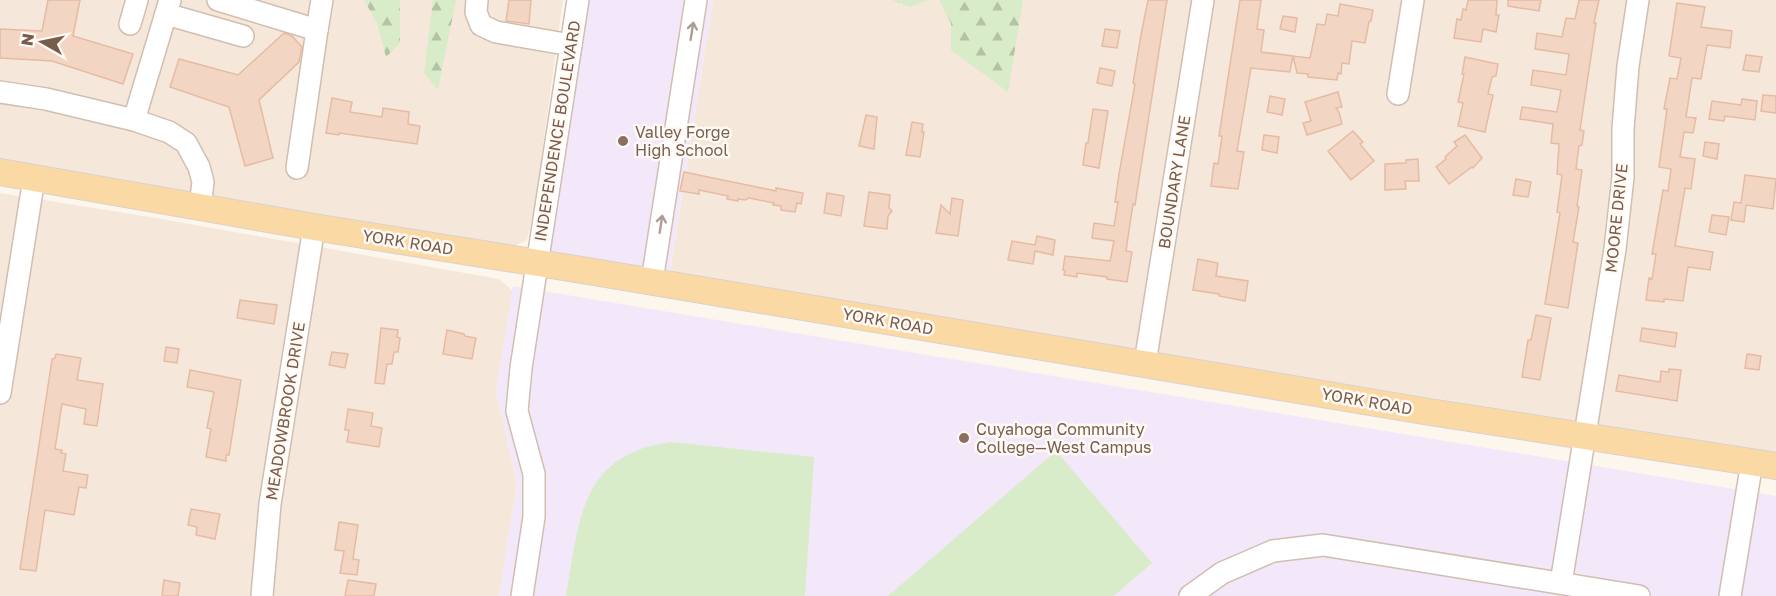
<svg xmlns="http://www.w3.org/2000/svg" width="1776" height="596" viewBox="0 0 1776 596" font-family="'Golos Text',sans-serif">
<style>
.residential{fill:#f5e8da}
.education{fill:#f3e8fa}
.forest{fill:url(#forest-firs)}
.garden{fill:#d8ecc9}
.building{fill:#f3d5c3;stroke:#e6bba3;stroke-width:1.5}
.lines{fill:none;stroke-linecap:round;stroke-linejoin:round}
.minor-casing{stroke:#d1beb0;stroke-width:24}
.major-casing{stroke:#dad1cd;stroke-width:28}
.minor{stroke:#fff;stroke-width:21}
.major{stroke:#fbd9a5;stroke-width:26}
.oneway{stroke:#af9d94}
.education-dot{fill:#8d6e63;stroke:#fffaf3;stroke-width:2}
.labels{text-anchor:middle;stroke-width:5;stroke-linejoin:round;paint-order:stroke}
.street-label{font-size:16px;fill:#7a5c4d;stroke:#fffaf3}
.education-label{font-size:16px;fill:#785e54;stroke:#fffaf3;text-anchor:start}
</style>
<defs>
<pattern id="forest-firs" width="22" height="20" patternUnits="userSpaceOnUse" patternTransform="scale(1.5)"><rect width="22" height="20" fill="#d8ecc9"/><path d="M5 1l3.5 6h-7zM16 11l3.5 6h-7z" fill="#b4c2a5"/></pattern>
</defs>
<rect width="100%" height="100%" fill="#fdf6ec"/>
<!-- residential -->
<g class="residential">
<path d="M0,0h563l-29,211 -7,29 -13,6 -514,-85z"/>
<path d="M713,0h1063v453l-684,-110 -422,-70z"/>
<path d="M0,193l156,25 343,61 14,12 -17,100 21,93 -18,112h-499z"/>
</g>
<!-- education -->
<g class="education">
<path d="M578,0h135l-45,284 -132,-22z"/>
<path d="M513,286l1263,210v100h-1277l18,-112 -21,-93z"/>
</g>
<!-- forest -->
<g class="forest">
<path d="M364,0h36v43l-14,14 -9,-34z"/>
<path d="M433,0h23l-18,90 -14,-17z"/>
<path d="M892,0h36l-18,7z"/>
<path d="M939,0h84l-15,92 -57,-42v-27z"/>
</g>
<!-- garden -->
<g class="garden">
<path d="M670,442l144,15 -9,139h-239c13,-74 13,-141 104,-154z"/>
<path d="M1056,451l96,112 -38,33h-226z"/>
</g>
<!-- building -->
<g class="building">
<path d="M48,0h32l-7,36 60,18 -10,30 -71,-23 -52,-3v-29l42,2z"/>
<path d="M509,0h22l-2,24 -23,-3z"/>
<path d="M1148,0h19l-32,205 -2,-1 -7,47 6,1 -5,30 -20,-3v-2l-30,-4v4l-13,-2 1,-4 -2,-1 2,-14 45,5 4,-20 -22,-3 2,-15 20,3 4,-24h-3l4,-28 16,-90 -2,-1 8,-48z"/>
<path d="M1240,0h21l-4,29 7,1 -3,22 32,4 -3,16 -39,-4 -14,83 7,1 -6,37 -27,-3 3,-23 4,1 4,-28h-3z"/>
<path d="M1468,0h29l-1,15h3l-3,17 -13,-3 -2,13 -27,-4 3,-19 4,1 2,-11 3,1z"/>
<path d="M1508,0h33l-2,11 -31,-5z"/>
<path d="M1579,0h20l-5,23h2l-16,107 4,1 -2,14 -3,1 -3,23 6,1 -5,36 2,1 -6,35 5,1 -10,65 -23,-4 15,-91 -3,-1 5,-37 -5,-1 2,-30 -8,-1 2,-19 -33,-5 2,-12 35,5 4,-22 -30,-5 2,-15 33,5 3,-21 -34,-5 2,-16 25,4 4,-19 9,1z"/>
<path d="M1677,3l28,4 -4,20 31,4 -2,17 -23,-3 -6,34 -9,-1 -6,39 10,1 -3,15 -9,-1 -4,25 15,2 -4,30 -6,-1 -10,58 38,6 -3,18 -22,-3 -5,34 -19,-2v3l-18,-2 3,-22 3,1 4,-25h-4l11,-64 5,1 3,-22 -12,-2 8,-58h-3l6,-31 7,1 4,-21 -12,-2z"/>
<path d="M1340,4l33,6 -2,11 -2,1 -4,21 -13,-2 -3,23 -7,-1 -1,11 -3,-1 -1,7 -29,-3v-3l-11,-1 -4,-17 17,2 7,-34 8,1 2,-11 11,2z"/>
<path d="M1283,16l14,2 -2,14 -15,-3z"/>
<path d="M1105,29l15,2 -3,17 -15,-2z"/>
<path d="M284,33l8,3 10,11 -3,15 -40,38 14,58 -28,8 -16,-59 -59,-20 9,-28 59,16z"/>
<path d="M1746,55l16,2 -3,15 -16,-2z"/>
<path d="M1465,57l33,7 -2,12 -4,1 -4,17 5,1 -8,37 -27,-6 5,-23 -5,-1 6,-28h-2z"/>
<path d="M1100,68l15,3 -3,15 -15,-3z"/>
<path d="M1338,92l4,15 -6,1 3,4 3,12 -35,11 -4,-12 8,-2 -6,-19z"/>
<path d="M1763,95l13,1v17l-15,-2z"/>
<path d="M1270,96l15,3 -3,16 -15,-3z"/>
<path d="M332,98l20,4 -2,10 32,5 1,-9 26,4 -1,12 12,2 -3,18 -78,-11v2l-13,-2z"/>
<path d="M1742,99l15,2 -2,19 -30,-4 -1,5 -15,-2 3,-18 29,4z"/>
<path d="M1093,109l15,2 -9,57 -16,-3 3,-22h2z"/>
<path d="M866,115l11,2 -3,32 -15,-3z"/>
<path d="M912,122l11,2 -1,8h2l-4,25 -14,-2z"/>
<path d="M1353,131l10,11 -3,2 14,17 -23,19 -23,-29z"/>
<path d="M1264,135l15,2 -2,16 -15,-3z"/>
<path d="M1465,135l17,23 -9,10 -1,-1 -23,17 -13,-17 10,-8 -1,-2 12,-11 -3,-4z"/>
<path d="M1705,142l14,2 -2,15 -14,-3z"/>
<path d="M1418,159l1,22h-14l1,8 -21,1v-26l21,-1v-3z"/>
<path d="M684,172l92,19v-3l27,5 -2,11 -4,-1 -2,9 -14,-2v-4l-8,-1 1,-2 -25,-5 -4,2 -7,-1v2l-11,-2 1,-3 -29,-6v4l-19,-3z"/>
<path d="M1745,175l31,4 -3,30 -27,-4 -2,17 -13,-2 3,-18 7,1z"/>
<path d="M1516,179l15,3 -3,15 -15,-2z"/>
<path d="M869,192l21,3 -1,13 3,3 -4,5 -1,13 -23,-3z"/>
<path d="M827,193l17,3 -3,20 -17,-3z"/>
<path d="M952,198l11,2 -5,36 -22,-3 5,-28 9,9z"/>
<path d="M1712,215l17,2 -3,18 -17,-3z"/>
<path d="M1037,236l18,4 -2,15 -18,-4 -2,13 -25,-4 4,-19 23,4z"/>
<path d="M1198,259l20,4 -2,13 32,5 -3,20 -26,-5v-2l-26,-4z"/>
<path d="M240,300l37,5 -3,19 -37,-6z"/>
<path d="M1536,315l15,3 -11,62 -18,-3 6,-37h3z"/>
<path d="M381,328l17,2 -1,7 3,1 -2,14h-4l-2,12h-5l-3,20 -9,-1z"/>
<path d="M1642,328l35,5 -2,14 -35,-6z"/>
<path d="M447,330l17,4 1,2 11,2 -4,21 -29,-5z"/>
<path d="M166,347l13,2 -2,14 -13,-2z"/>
<path d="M332,352l16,2 -3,14 -16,-3z"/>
<path d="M56,354l25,4 -4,22 26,4 -6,42 -13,-2 2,-15 -24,-5 -7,45 7,1 -1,3 5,1 -3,17 25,4 -2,13 -7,-1 -5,28 -29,-5 -9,61 -16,-2 30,-196 2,-14 3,-1z"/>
<path d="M1747,354l14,2 -2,14 -14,-2z"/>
<path d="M1669,369l12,1 -4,31 -61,-10 3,-16 41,7 1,-11 8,1z"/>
<path d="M190,370l51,10 -12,75h-3v6l-20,-4 5,-28 -4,-1 7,-36 -27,-5z"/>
<path d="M348,409l25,4 -2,13 11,2 -3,19 -32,-5 2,-12h-4z"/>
<path d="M191,509l29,5 -5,25 -19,-4 1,-8 -9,-2z"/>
<path d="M339,522l19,3 -5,34 6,1 -2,15 -17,-2 4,-22 -9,-1z"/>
<path d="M164,580l16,3 -2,13h-16z"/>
<path d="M348,580l28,4 -2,12h-29z"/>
</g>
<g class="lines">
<defs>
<g id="minor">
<path d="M218,0l99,30 -20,138"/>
<path d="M477,0l-1,12 5,13 15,7 75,13"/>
<path d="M166,14l77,22"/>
<path d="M130,24l7,-24"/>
<path d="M317,30l5,-30"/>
<path d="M0,92l46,7 88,21 35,12 17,11 13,24 4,15 -3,25"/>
<path d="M1398,94l15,-94"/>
<path d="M134,120l36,-120"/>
<path d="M652,281l44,-281"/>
<path d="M1145,363l58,-363"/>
<path d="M0,393l34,-215"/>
<path d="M1561,583l54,-334 8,-72v-48l5,-63 10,-66"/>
<path d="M262,596l8,-92 44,-277"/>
<path d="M522,596l12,-79v-43l-17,-63 4,-43 57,-368"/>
<path d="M1190,596l32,-23 51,-22 50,-6 316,51"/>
<path d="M1730,596l22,-134"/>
</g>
<path id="major" d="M0,172l314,55 280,45 830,139 352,55"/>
</defs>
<!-- minor casing -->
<use href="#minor" class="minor-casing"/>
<!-- major casing -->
<use href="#major" class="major-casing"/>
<!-- minor -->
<use href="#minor" class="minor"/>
<!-- major -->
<use href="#major" class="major"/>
</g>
<!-- one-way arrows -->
<defs><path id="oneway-shaft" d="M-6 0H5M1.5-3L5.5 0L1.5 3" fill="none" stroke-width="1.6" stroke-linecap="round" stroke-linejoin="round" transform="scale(1.5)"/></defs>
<g class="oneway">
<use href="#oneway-shaft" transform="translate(692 31) rotate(-81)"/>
<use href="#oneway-shaft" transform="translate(661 224) rotate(-81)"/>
</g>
<!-- markers -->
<g class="education-dot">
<circle cx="623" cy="141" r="6"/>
<circle cx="964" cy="438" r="6"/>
</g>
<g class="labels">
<!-- street labels -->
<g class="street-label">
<text transform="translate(557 131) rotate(-81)" y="6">INDEPENDENCE BOULEVARD</text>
<text transform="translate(1174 182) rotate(-81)" y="6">BOUNDARY LANE</text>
<text transform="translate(1616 218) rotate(-84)" y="6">MOORE DRIVE</text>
<text transform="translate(408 242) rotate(9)" y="6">YORK ROAD</text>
<text transform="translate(888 321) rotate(10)" y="6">YORK ROAD</text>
<text transform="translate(1367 401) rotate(10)" y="6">YORK ROAD</text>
<text transform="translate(285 411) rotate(-81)" y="6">MEADOWBROOK DRIVE</text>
</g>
<!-- education labels -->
<g class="education-label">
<text x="635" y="138">Valley Forge<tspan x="635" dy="18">High School</tspan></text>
<text x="976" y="435">Cuyahoga Community<tspan x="976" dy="18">College—West Campus</tspan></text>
</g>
</g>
<!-- north arrow -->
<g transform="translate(42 42) rotate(279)" stroke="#fffaf3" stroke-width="4.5" paint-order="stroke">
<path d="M0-4.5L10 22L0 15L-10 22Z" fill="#7a5c4d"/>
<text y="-9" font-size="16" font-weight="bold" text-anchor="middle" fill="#7a5c4d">N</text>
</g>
</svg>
